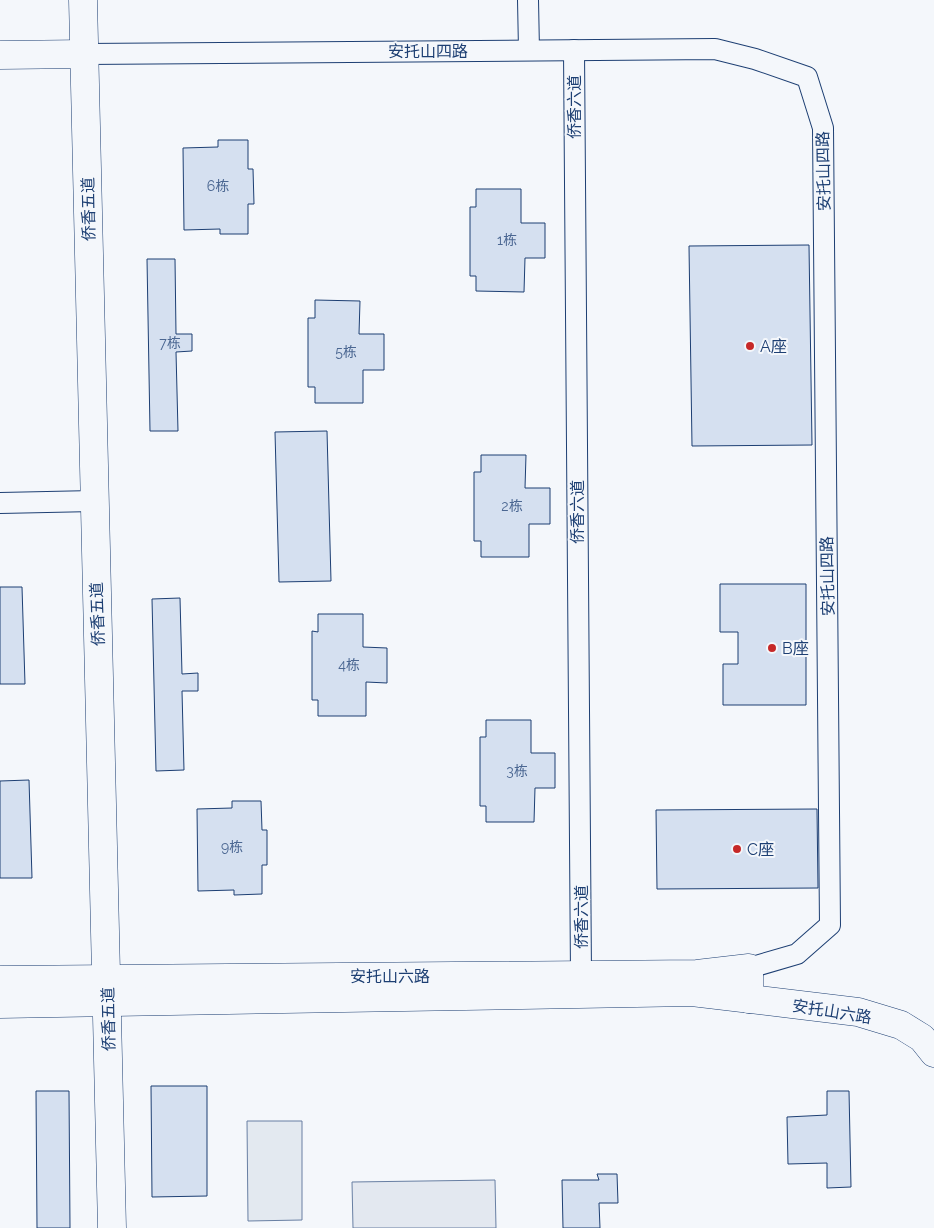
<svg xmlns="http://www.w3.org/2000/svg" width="934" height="1228" viewBox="0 0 934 1228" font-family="Raleway,'Noto Sans SC',sans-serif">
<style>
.green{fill:#e3e9f0;stroke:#687fa3}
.parking{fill:#e3e8f0;stroke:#687fa3}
.building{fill:#d5e0f0;stroke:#1d3f73}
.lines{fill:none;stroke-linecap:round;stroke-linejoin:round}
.street-casing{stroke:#1d3f73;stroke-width:22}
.secondary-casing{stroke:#1d3f73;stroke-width:29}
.street{stroke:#f4f7fb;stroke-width:20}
.secondary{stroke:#f4f7fb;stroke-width:28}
.poi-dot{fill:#c62828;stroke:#f4f7fb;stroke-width:2}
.labels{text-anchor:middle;stroke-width:4;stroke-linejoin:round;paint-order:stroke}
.number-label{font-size:14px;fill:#4b6792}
.street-label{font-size:16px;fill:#1d3f73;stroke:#f4f7fb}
.poi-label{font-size:16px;fill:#1d3f73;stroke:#f4f7fb;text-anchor:start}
</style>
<rect width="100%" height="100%" fill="#f4f7fb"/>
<!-- green -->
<path class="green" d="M247,1121h55v99l-54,1z"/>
<!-- parking -->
<path class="parking" d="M495,1180l1,48h-143l-1,-46z"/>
<!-- building -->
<g class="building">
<path d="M218,140h30v29h5l1,35h-6v30h-28v-5l-36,1 -1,-82 35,-1z"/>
<path d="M476,189h45v34h24v35h-20l-1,34 -48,-1v-15h-6v-69h6z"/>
<path d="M809,245l3,200 -120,1 -3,-200z"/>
<path d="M147,259h28l1,75h16v17l-16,1 2,79h-28z"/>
<path d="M315,300l45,1 -1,33h25v36h-21v33h-48v-16h-7v-69h7z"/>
<path d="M327,431l4,150 -52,1 -4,-150z"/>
<path d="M481,455h45l-1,33h25v36h-21v33h-48v-16h-7v-69h7z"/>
<path d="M720,584h86v121h-83v-41h15v-32h-18z"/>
<path d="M0,587h22l3,97h-25z"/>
<path d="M180,598l2,76 16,-1v18h-16l2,79 -28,1 -4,-172z"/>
<path d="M318,614h45v33l24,1v35l-21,-1v34h-48v-16h-6v-69l6,1z"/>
<path d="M486,720h45v33h24v35h-20l-1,34h-48v-16h-6v-69h6z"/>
<path d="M29,780l3,98h-32v-97z"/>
<path d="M232,801h29l1,29h5v35h-5v29l-28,1v-5l-36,1 -1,-82 35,-1z"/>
<path d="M817,809l1,79 -161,1 -1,-79z"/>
<path d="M151,1086h56v110l-55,1z"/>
<path d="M36,1091h33l1,137h-33z"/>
<path d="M827,1091h22l2,96 -24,1v-25l-39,1 -1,-47 40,-2z"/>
<path d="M597,1174h20l1,29h-19l1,25h-37l-1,-48h37z"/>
</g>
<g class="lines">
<defs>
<g id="street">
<path d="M528,0l1,50"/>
<path d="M574,50l7,925"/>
<path d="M85,54l630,-5 40,10 52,18 16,51 7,797 -33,29 -48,14"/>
<path d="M0,503l94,-2"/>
</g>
<g id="secondary">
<path d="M83,0l29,1228"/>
<path d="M0,55l85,-1"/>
<path d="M0,980l697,-6 52,-6v31"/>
<path d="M0,1004l692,-12 166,20 43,13 21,13 12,15"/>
</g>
</defs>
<!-- street casing -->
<use href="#street" class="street-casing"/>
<!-- secondary casing -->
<use href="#secondary" class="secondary-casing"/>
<!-- street -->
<use href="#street" class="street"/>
<!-- secondary -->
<use href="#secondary" class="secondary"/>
</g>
<!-- markers -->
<g class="poi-dot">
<circle cx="750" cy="346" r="5"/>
<circle cx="772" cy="648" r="5"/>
<circle cx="737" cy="849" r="5"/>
</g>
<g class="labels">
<!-- number labels -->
<g class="number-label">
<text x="218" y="191">6栋</text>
<text x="507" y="245">1栋</text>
<text x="170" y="348">7栋</text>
<text x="346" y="357">5栋</text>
<text x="512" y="511">2栋</text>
<text x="349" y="670">4栋</text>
<text x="517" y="776">3栋</text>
<text x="232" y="852">9栋</text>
</g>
<!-- street labels -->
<g class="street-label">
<text x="428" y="57">安托山四路</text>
<text transform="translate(574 107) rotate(-90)" y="6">侨香六道</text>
<text transform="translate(823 171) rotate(-91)" y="6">安托山四路</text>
<text transform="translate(88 209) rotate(-91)" y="6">侨香五道</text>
<text transform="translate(577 512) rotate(-90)" y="6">侨香六道</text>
<text transform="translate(827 576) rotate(-91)" y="6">安托山四路</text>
<text transform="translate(97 614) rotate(-92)" y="6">侨香五道</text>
<text transform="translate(581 917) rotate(-90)" y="6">侨香六道</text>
<text x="390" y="982">安托山六路</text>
<text transform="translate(832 1011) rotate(9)" y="6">安托山六路</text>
<text transform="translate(108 1019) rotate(-91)" y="6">侨香五道</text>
</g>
<!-- poi labels -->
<g class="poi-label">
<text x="760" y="352">A座</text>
<text x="782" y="654">B座</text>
<text x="747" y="855">C座</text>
</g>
</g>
</svg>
